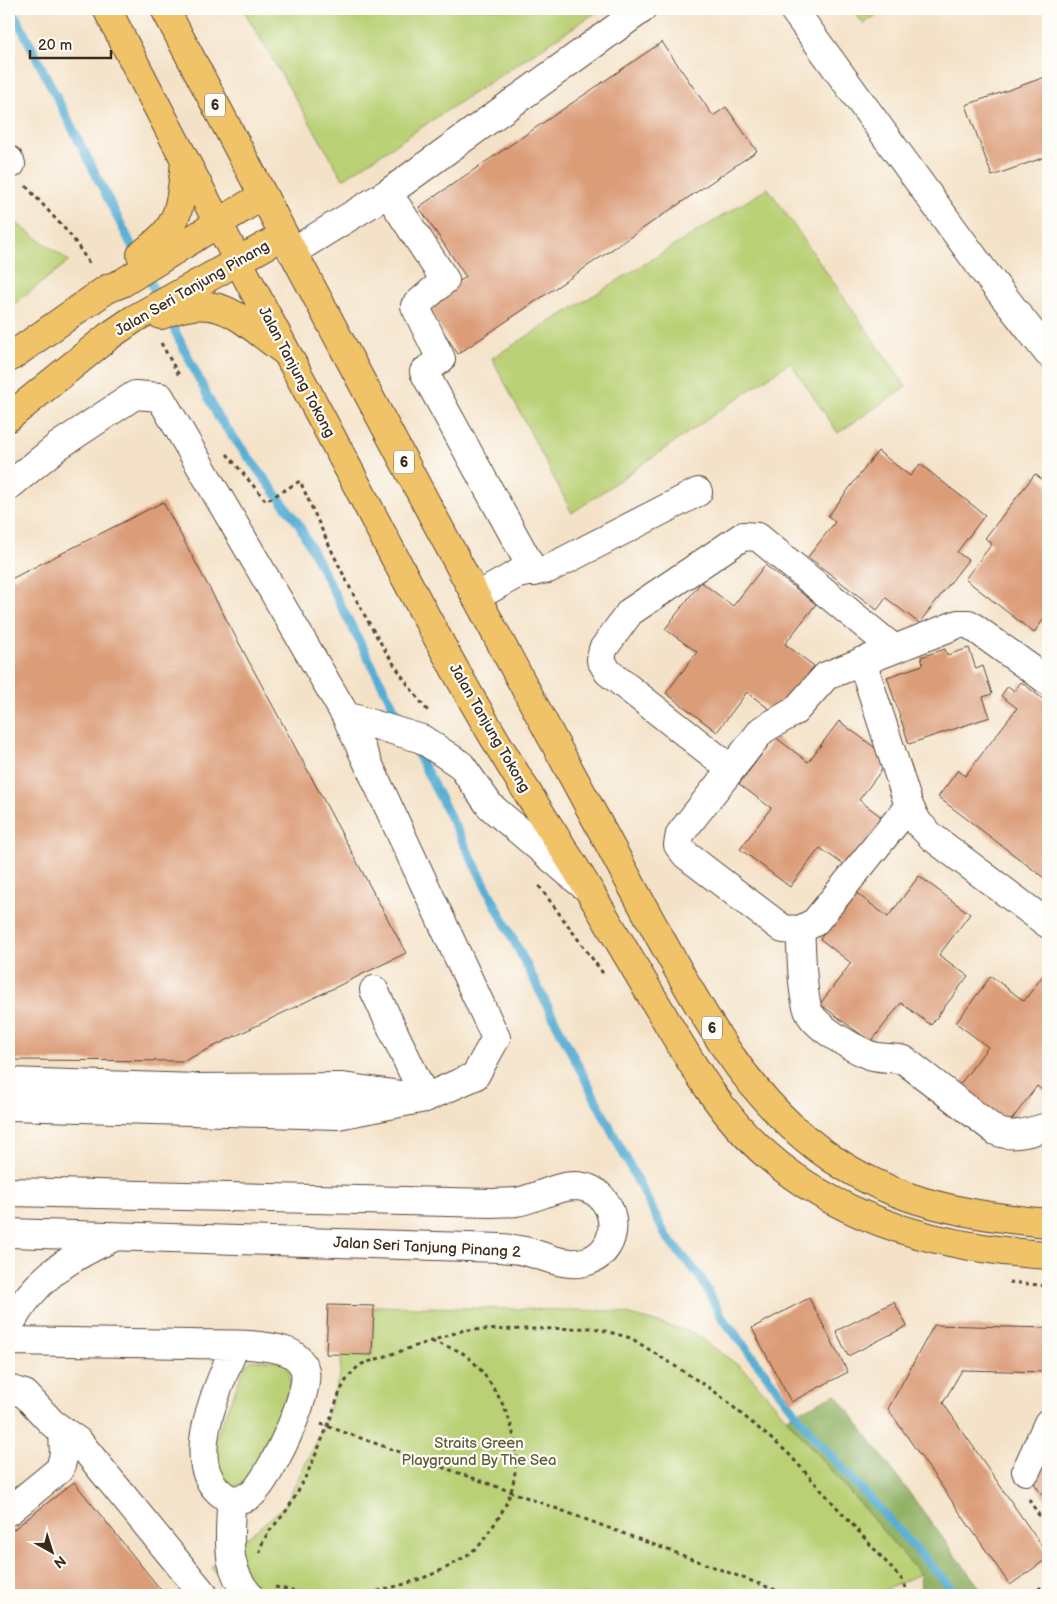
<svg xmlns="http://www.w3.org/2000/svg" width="1057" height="1604" viewBox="0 0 1057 1604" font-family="'Balsamiq Sans',sans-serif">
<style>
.green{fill:#b9d075;stroke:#7a7d4a}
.forest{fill:#92b266;stroke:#666e42}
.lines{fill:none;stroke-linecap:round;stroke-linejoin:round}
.stream{stroke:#57add4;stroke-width:9}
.building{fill:#db9c78}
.minor-casing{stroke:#574638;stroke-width:30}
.major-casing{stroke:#574638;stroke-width:30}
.path{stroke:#574638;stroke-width:3;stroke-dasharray:4 4;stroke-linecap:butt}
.minor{stroke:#fff;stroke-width:28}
.major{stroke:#f1c369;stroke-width:28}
.labels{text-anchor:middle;stroke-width:4.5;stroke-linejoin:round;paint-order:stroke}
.shield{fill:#fdfcf7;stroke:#75695f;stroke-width:1}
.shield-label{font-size:14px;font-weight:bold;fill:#3b2a1e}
.street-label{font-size:15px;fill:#3b2a1e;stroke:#fdfcf7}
.park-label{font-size:15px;fill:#615c38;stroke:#fdfcf7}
</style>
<rect width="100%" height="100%" fill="#fdfcf7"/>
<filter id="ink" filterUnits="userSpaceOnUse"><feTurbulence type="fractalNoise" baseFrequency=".02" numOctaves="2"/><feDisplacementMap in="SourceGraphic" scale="10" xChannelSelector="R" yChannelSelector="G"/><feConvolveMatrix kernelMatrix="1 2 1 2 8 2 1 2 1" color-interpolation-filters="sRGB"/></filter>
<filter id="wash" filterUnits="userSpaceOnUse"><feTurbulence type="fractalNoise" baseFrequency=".0096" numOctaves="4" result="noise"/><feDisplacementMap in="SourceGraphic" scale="20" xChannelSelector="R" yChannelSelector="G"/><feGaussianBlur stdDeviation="1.12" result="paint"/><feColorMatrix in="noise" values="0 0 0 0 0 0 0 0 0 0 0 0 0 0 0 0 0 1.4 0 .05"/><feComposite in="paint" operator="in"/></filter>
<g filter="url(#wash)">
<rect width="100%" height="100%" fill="#f4e2c8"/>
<!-- green -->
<g class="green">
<path d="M243,9h358l-258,170z"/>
<path d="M851,9h33l-20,15z"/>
<path d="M768,188l138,199 -68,46 -48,-71 -218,151 -80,-155z"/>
<path d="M9,218l60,43 -60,47z"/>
<path d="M374,1306l242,5 78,22 53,39 173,202 -45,21h-641l-23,-28 73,-60 29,-59 14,-35 13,-39 2,-20 30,1z"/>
<path d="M250,1361c11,-1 34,-3 39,10 8,21 -29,91 -40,111l-20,6 -17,-36 2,-10 31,-76z"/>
</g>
<!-- forest -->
<path class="forest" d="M836,1394l149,201h-64l-1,-21 -134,-156z"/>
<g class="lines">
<!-- stream -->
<g class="stream">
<path d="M12,9l124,245"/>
<path d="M145,272l15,29"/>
<path d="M167,315l51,102 80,106 106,204"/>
<path d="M411,741l255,495 35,42 20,38 94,122 143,157"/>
</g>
</g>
<g id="blocks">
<!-- building -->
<g class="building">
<path d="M662,42l51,74 13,-9 31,44 -299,203 -33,-50 41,-27 -47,-70z"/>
<path d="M1048,76v80l-56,20 -26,-71z"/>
<path d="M878,451l32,25 10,-12 65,51 -28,37 11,8 -49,63 -33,-25 -9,12 -69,-53 27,-35 -7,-6z"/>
<path d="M1035,474l13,10v140l-5,-4 -9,13 -69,-54 27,-35 -7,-6z"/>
<path d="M163,502l243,451 -222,108 -175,-1v-480z"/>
<path d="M765,565l51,39 -31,40 29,22 -37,49 -30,-23 -30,40 -51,-39 31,-41 -32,-23 36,-47 32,24z"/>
<path d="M969,648l7,21 7,-3 9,28 -9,3 7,20 -81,27 -22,-67 36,-12 -2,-8 24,-8 2,6z"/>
<path d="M1021,682l27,21v178l-110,-84 20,-27 7,6 52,-68 -16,-12 7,-10 6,5z"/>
<path d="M839,721l51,38 -31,41 29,22 -37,48 -31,-22 -30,39 -50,-38 31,-41 -32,-24 36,-47 33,25z"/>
<path d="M919,876l51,38 -31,41 29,21 -37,49 -30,-22 -30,39 -51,-38 31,-41 -31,-24 35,-47 33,25z"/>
<path d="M1048,969v126l-11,-9 -30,40 -50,-38 31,-41 -32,-24 35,-47 33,25z"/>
<path d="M809,1298l39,74 -57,30 -39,-74z"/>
<path d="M894,1302l13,24 -59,30 -12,-25z"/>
<path d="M328,1305l46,1 -2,49 -46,-1z"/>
<path d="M934,1325l114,3v44l-86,-2 -19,33 105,152v3l-38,27 -122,-176z"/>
<path d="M1048,1458v46l-14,-21z"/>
<path d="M74,1482l91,113h-156v-62z"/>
</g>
</g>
</g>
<g filter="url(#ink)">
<use href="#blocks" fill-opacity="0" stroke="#574638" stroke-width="1"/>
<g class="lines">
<defs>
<g id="minor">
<path d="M793,9l190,261 65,83"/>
<path d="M9,160l2,4"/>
<path d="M388,193l57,87 -30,26 26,53 -17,13 110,200"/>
<path d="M292,252l96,-59 254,-184"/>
<path d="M9,486l49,-40 77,-51 25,2 186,319 150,322 -21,38 -50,22 -87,17 -329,-9"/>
<path d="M476,597l41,-23 31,-5 150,-77"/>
<path d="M862,661l47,145 9,17 14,14 116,87"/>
<path d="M346,716l76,23 39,26 29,41 93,79"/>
<path d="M731,769l-123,-97 -7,-12 2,-11 27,-37 113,-76 15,1 135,111"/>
<path d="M909,806l-94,116 -15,8 -17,-1 -97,-74 -8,-10 2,-11 82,-104 33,-19 31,-35 132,-52h11l79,57"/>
<path d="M800,930c2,19 1,69 10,84 9,15 41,33 57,40 10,5 26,3 37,6l92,71c17,8 35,0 52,-4"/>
<path d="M374,990l51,108"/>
<path d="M9,1082l187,6 147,-1 58,8"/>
<path d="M9,1192l484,11c7,-1 15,0 23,-1 19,-3 39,-16 59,-16 44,1 52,66 9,76 -20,5 -41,-7 -60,-11 -7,-2 -15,-2 -23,-3l-492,-15"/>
<path d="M9,1326c24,-45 57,-67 101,-87"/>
<path d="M9,1341c60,1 121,2 181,3 29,1 71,-2 98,8 8,3 15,11 17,19 5,24 -35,107 -53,123 -6,5 -14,5 -21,6 -56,-29 -12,-112 4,-155"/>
<path d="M9,1389l16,5 27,29 27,19 125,153"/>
<path d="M1026,1471l22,-48"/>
<path d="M231,1500c0,37 -8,65 18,95"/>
<path d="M9,1511l51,-42 4,-15 -1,-22"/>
</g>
<g id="major">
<path d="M107,9c75,148 154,295 232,442 52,99 103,200 160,295 29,50 62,97 91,146 24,40 47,80 71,120 30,51 61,105 107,144 78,68 180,93 280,99"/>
<path d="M165,9c134,255 268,510 406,764 32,59 64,120 97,179 37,65 67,121 122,173 76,71 157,89 258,98"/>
<path d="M141,255c9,-8 19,-15 26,-24 15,-18 15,-46 18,-68"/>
<path d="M161,315c59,-25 77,3 122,35"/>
<path d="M9,358l98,-69 15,-6 140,-87"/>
<path d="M9,417l100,-81 25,-17 149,-83"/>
</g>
</defs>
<!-- minor casing -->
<use href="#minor" class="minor-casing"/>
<!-- major casing -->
<use href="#major" class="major-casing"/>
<!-- path -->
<g class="path">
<path d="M26,186l46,51 19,29"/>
<path d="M161,343l19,34"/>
<path d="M227,454l39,47 34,-20c35,79 73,162 128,230"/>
<path d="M539,886l66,90"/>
<path d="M1009,1282l39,4"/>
<path d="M321,1424l191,68 277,103"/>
<path d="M1029,1499l19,31"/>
<path d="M260,1553c2,-20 21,-32 30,-48 15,-24 27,-53 38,-80 9,-23 13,-47 34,-61l102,-34 130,-2 37,10 83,53 73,61 117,130 4,13"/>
<path d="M275,1587l28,6 37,2"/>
<path d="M362,1595c41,-10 81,-19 114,-47 6,-4 10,-12 14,-18 36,-46 33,-100 0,-147 -7,-11 -19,-26 -31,-32 -9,-4 -20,-7 -29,-10"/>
<path d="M1032,1595l16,-14"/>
</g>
<!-- minor -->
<use href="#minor" class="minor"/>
<!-- major -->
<use href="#major" class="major"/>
</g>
</g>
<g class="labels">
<!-- shield labels -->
<g class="shield">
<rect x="205" y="93.5" width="20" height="23" rx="4"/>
<rect x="394" y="450.5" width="20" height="23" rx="4"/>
<rect x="702" y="1016.5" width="20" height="23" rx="4"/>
</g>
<g class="shield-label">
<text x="215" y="110">6</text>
<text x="404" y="467">6</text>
<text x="712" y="1033">6</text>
</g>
<!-- street labels -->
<g class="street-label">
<text transform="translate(192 288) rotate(-30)" y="5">Jalan Seri Tanjung Pinang</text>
<text transform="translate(297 372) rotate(62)" y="5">Jalan Tanjung Tokong</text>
<text transform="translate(490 728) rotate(60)" y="5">Jalan Tanjung Tokong</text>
<text transform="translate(427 1247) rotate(3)" y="5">Jalan Seri Tanjung Pinang 2</text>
</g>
<!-- park labels -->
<g class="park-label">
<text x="479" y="1448">Straits Green<tspan x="479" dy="17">Playground By The Sea</tspan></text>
</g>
</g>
<!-- margin -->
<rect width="1057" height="1604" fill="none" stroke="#fdfcf7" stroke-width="30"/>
<!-- north arrow -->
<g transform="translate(52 1552) rotate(141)" stroke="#fdfcf7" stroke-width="4" paint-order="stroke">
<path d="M0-4L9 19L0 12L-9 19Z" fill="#3b2a1e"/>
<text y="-8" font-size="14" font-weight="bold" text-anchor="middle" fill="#3b2a1e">N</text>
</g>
<!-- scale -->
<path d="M30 50v8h81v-8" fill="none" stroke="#3b2a1e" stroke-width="2.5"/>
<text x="38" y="50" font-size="15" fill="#3b2a1e" stroke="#fdfcf7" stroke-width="4" paint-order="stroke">20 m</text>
</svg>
